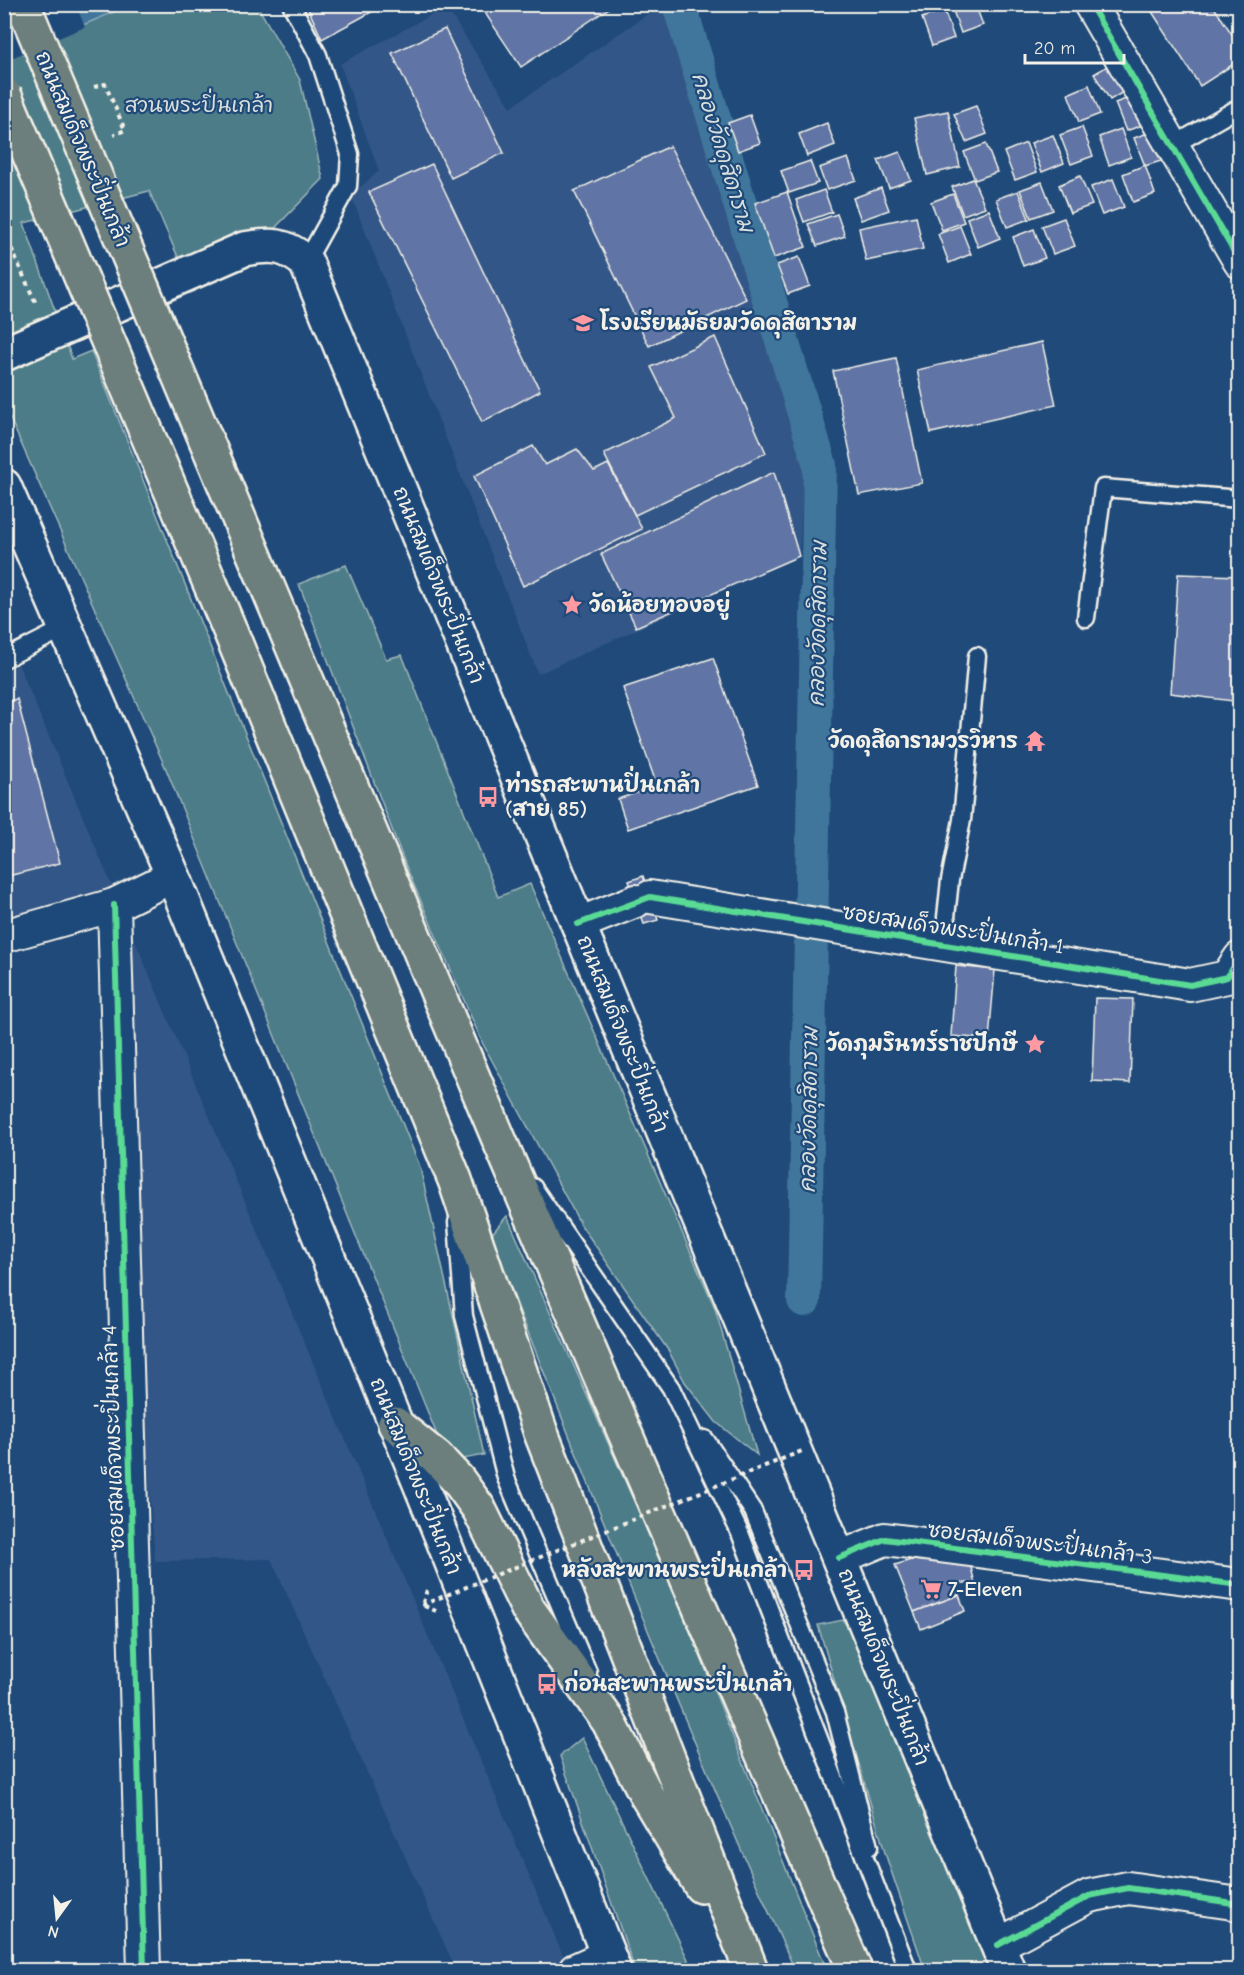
<svg xmlns="http://www.w3.org/2000/svg" width="1244" height="1975" viewBox="0 0 1244 1975" font-family="'Comic Neue','Playpen Sans Thai',sans-serif">
<style>
.built{fill:#335787}
.green{fill:#4b7c88;stroke:#a0b6b8;stroke-width:1.5}
.water{fill:#40769c;stroke:#88a7ba;stroke-width:1.5}
.pier{fill:#1f4a7a}
.lines{fill:none;stroke-linecap:round;stroke-linejoin:round}
.canal{stroke:#40769c;stroke-width:34}
.building{fill:#6175a5;stroke:#f4f1e8;stroke-width:1.5}
.service-casing{stroke:#f4f1e8;stroke-width:21}
.minor-casing{stroke:#f4f1e8;stroke-width:36}
.secondary-casing{stroke:#f4f1e8;stroke-width:38}
.primary-casing{stroke:#f4f1e8;stroke-width:38}
.path{stroke:#f4f1e8;stroke-width:4;stroke-dasharray:4.5 4.5;stroke-linecap:butt}
.service{stroke:#1f4a7a;stroke-width:16}
.minor{stroke:#1f4a7a;stroke-width:32}
.secondary{stroke:#1f4a7a;stroke-width:33}
.primary{stroke:#6c7f7c;stroke-width:33}
.primary-bridge-casing{stroke:#f4f1e8;stroke-width:38;stroke-linecap:butt}
.path-bridge{stroke:#f4f1e8;stroke-width:4;stroke-dasharray:4.5 4.5;stroke-linecap:butt}
.primary-bridge{stroke:#6c7f7c;stroke-width:33}
.cycleway-casing{stroke:#1f4a7a;stroke-width:10}
.cycleway{stroke:#5adb95;stroke-width:6}
.labels{text-anchor:middle;stroke-width:4.5;stroke-linejoin:round;paint-order:stroke}
.park-label{font-size:21px;fill:#dbdfda;stroke:#1f4a7a}
.street-label{font-size:21px;fill:#f4f1e8;stroke:#1f4a7a}
.poi-label{font-size:21px;font-weight:bold;fill:#f4f1e8;stroke:#1f4a7a;text-anchor:start}
.water-label{font-size:22px;font-style:italic;fill:#d9dfdd;stroke:#1f4a7a}
</style>
<rect width="100%" height="100%" fill="#1f4a7a"/>
<filter id="ink" filterUnits="userSpaceOnUse"><feTurbulence type="fractalNoise" baseFrequency=".0167" numOctaves="2"/><feDisplacementMap in="SourceGraphic" scale="12" xChannelSelector="R" yChannelSelector="G"/><feConvolveMatrix kernelMatrix="1 2 1 2 8 2 1 2 1" color-interpolation-filters="sRGB"/></filter>
<g filter="url(#ink)">
<!-- built -->
<g class="built">
<path d="M661,5h4l19,50 38,140 83,257 -6,104 -261,118 -187,-479 28,-24 -39,-107 106,-57 65,100z"/>
<path d="M4,631l16,37 549,1302h-113l-185,-411 -116,2 -47,-639 -103,19z"/>
</g>
<!-- green -->
<g class="green">
<path d="M130,5h127l43,75 23,99 -51,52 -94,26 -29,-66 -125,32 48,136 19,-8 329,816 64,288 -36,7 -282,-693 -161,-362 -1,-349z"/>
<path d="M346,565l40,94 16,-4 96,242 32,-13 185,424 42,147 -41,-33 -31,-40 -17,-32 -87,-125 -98,-181 -76,-175 -108,-285z"/>
<path d="M507,1216l167,375 153,379h-32c-110,-240 -208,-488 -305,-734z"/>
<path d="M843,1620l13,21 136,329h-67l-39,-114 -68,-231z"/>
<path d="M582,1738l111,232h-58l-75,-214z"/>
</g>
<!-- water -->
<path class="water" d="M5,5h125l-125,53z"/>
<!-- pier -->
<path class="pier" d="M5,5h71l9,22 -81,34z"/>
<g class="lines">
<!-- canal -->
<path class="canal" d="M679,4l141,461 -16,835"/>
</g>
<!-- building -->
<g class="building">
<path d="M306,4h80l-64,35z"/>
<path d="M479,4h136l-94,63z"/>
<path d="M975,4l8,21 -22,8 -10,-28z"/>
<path d="M1147,4h65l28,42v14l-40,26z"/>
<path d="M944,10l10,28 -22,8 -10,-28z"/>
<path d="M445,29l59,124 -53,25 -59,-125z"/>
<path d="M1114,62l16,26 -20,12 -16,-26z"/>
<path d="M1089,85l11,29 -21,8 -11,-28z"/>
<path d="M1137,95l11,28 -22,8 -11,-28z"/>
<path d="M976,106l11,28 -21,8 -12,-28z"/>
<path d="M948,111l12,56 -33,8 -13,-57z"/>
<path d="M750,115l10,28 -22,8 -10,-28z"/>
<path d="M827,123l8,22 -28,11 -8,-22z"/>
<path d="M1082,127l11,29 -22,8 -11,-29z"/>
<path d="M1121,129l10,28 -22,8 -10,-28z"/>
<path d="M1156,130l11,29 -22,7 -11,-28z"/>
<path d="M1053,135l11,28 -22,9 -11,-29z"/>
<path d="M1026,143l11,29 -22,8 -11,-28z"/>
<path d="M986,144l11,28 -22,8 -11,-28z"/>
<path d="M670,146l76,153 -97,47 -75,-155z"/>
<path d="M900,152l11,28 -22,8 -11,-28z"/>
<path d="M848,158l8,22 -29,10 -8,-22z"/>
<path d="M810,161l8,22 -29,10 -8,-22z"/>
<path d="M432,164l108,227 -58,31 -113,-230z"/>
<path d="M1145,165l10,29 -22,8 -10,-28z"/>
<path d="M1080,176l12,29 -22,8 -11,-28z"/>
<path d="M973,179l12,28 -22,8 -11,-28z"/>
<path d="M1113,179l11,28 -22,8 -11,-28z"/>
<path d="M1042,182l11,28 -22,8 -11,-28z"/>
<path d="M881,188l8,22 -28,10 -8,-22z"/>
<path d="M824,190l8,22 -28,10 -8,-22z"/>
<path d="M1018,191l11,28 -22,8 -11,-28z"/>
<path d="M787,192l19,55 -32,11 -19,-55z"/>
<path d="M953,194l11,28 -22,8 -11,-28z"/>
<path d="M989,210l11,28 -22,9 -11,-29z"/>
<path d="M837,214l8,22 -28,10 -9,-22z"/>
<path d="M916,216l7,33 -57,12 -7,-33z"/>
<path d="M1064,218l11,28 -22,8 -11,-28z"/>
<path d="M960,226l11,28 -22,9 -11,-29z"/>
<path d="M1034,229l11,29 -22,8 -10,-29z"/>
<path d="M799,257l11,29 -22,8 -11,-29z"/>
<path d="M715,337l51,116 -131,62 -31,-61 72,-36 -25,-51z"/>
<path d="M1042,342l14,63 -125,28 -14,-63z"/>
<path d="M896,358l26,125 -63,12 -26,-124z"/>
<path d="M533,446l12,19 32,-16 17,22 14,-7 34,65 -119,57 -49,-110z"/>
<path d="M774,472l25,84 -163,71 -35,-73z"/>
<path d="M1178,574l62,2v51l-7,74 -63,-8z"/>
<path d="M713,658l45,127 -130,44 -10,-30 39,-13 -34,-98z"/>
<path d="M17,699l43,164 -56,14v-175z"/>
<path d="M643,876l15,44 -14,4 -15,-43z"/>
<path d="M956,966l39,4 -6,69 -38,-3z"/>
<path d="M1095,998l38,1 -3,84 -38,-2z"/>
<path d="M911,1560l59,4 5,19h-21l5,12 -45,17 -19,-47z"/>
<path d="M959,1595l6,16 -44,18 -7,-17z"/>
</g>
<g class="lines">
<defs>
<g id="service">
<path d="M291,4l27,51 32,99 -2,32 -42,76"/>
<path d="M1172,146l68,-39"/>
<path d="M1086,618l17,-130 137,11"/>
<path d="M4,659l63,-32"/>
<path d="M953,947l-7,-30 4,-37 12,-60 15,-164"/>
<path d="M533,1187l138,201 69,145 168,437"/>
<path d="M457,1222l7,94 42,162 82,194"/>
<path d="M705,1439l48,72 82,201 34,135"/>
</g>
<g id="minor">
<path d="M1090,4l150,258"/>
<path d="M650,897l540,88 37,-8 13,-19"/>
<path d="M114,905l30,1065"/>
<path d="M578,924l58,-23"/>
<path d="M4,936l110,-31 59,-29"/>
<path d="M839,1558l46,-19 355,46"/>
<path d="M998,1945l91,-49 39,-8 112,16"/>
<path d="M575,1970l33,-15"/>
</g>
<g id="secondary">
<path d="M4,354l240,-105c28,-5 40,-5 62,13l702,1708"/>
<path d="M4,486l169,390 270,664 171,430"/>
</g>
<g id="primary">
<path d="M282,621l216,516 357,833"/>
<path d="M234,640l221,540 86,253 210,537"/>
<path d="M395,1424l41,33 22,23 21,29 49,100 81,113 38,74 54,90"/>
</g>
</defs>
<!-- service casing -->
<use href="#service" class="service-casing"/>
<!-- minor casing -->
<use href="#minor" class="minor-casing"/>
<!-- secondary casing -->
<use href="#secondary" class="secondary-casing"/>
<!-- primary casing -->
<use href="#primary" class="primary-casing"/>
<!-- path -->
<g class="path">
<path d="M94,87l11,-3 20,46 -11,5"/>
<path d="M4,232l33,74"/>
<path d="M427,1590l-5,15 14,6"/>
</g>
<!-- service -->
<use href="#service" class="service"/>
<!-- minor -->
<use href="#minor" class="minor"/>
<!-- secondary -->
<use href="#secondary" class="secondary"/>
<!-- primary -->
<use href="#primary" class="primary"/>
<defs>
<g id="primary-bridge">
<path d="M23,4l259,617"/>
<path d="M4,94l230,546"/>
</g>
</defs>
<!-- primary-bridge casing -->
<use href="#primary-bridge" class="primary-bridge-casing"/>
<!-- path-bridge -->
<path class="path-bridge" d="M422,1605l380,-154"/>
<!-- primary-bridge -->
<use href="#primary-bridge" class="primary-bridge"/>
<defs>
<g id="cycleway">
<path d="M1090,4l150,258"/>
<path d="M114,905l30,1065"/>
<path d="M578,924l72,-27 540,88 37,-8 13,-19"/>
<path d="M839,1558l46,-19 355,46"/>
<path d="M998,1945l91,-49 39,-8 112,16"/>
</g>
</defs>
<!-- cycleway casing -->
<use href="#cycleway" class="cycleway-casing"/>
<!-- cycleway -->
<use href="#cycleway" class="cycleway"/>
</g>
</g>
<!-- icons -->
<defs>
<symbol id="school-bare" viewBox="-9 -9 18 18"><path d="M0-5L7-2L0 1L-7-2ZM-4 1L0 2.5L4 1V4Q0 6-4 4Z" fill="#ff9aa2" stroke="#1f4a7a" stroke-width="2.5" paint-order="stroke"/></symbol>
<symbol id="sight-bare" viewBox="-9 -9 18 18"><path d="M0-6L1.8-2.2L6-1.7L2.9 1.2L3.7 5.4L0 3.3L-3.7 5.4L-2.9 1.2L-6-1.7L-1.8-2.2Z" fill="#ff9aa2" stroke="#1f4a7a" stroke-width="2.5" paint-order="stroke"/></symbol>
<symbol id="temple-bare" viewBox="-9 -9 18 18"><path d="M0-6L5-2H3V0L6.5 2.5H4V6H1.5V3h-3V6H-4V2.5H-6.5L-3 0V-2H-5Z" fill="#ff9aa2" stroke="#1f4a7a" stroke-width="2.5" paint-order="stroke"/></symbol>
<symbol id="bus-bare" viewBox="-9 -9 18 18"><path d="M-5-6H5V4H4V6H2V4H-2V6H-4V4H-5ZM-3.5-4V0h7V-4ZM-3.5 1.2v1.5H-2V1.2ZM2 1.2v1.5H3.5V1.2Z" fill="#ff9aa2" stroke="#1f4a7a" stroke-width="2.5" paint-order="stroke"/></symbol>
<symbol id="supermarket-bare" viewBox="-9 -9 18 18"><path d="M-6-5.5h2.5l.6 2H6L4.5 2H-2.5L-4.4-4H-6ZM-1.5 3.2a1.3 1.3 0 1 0 .1 0ZM3 3.2a1.3 1.3 0 1 0 .1 0Z" fill="#ff9aa2" stroke="#1f4a7a" stroke-width="2.5" paint-order="stroke"/></symbol>
</defs>
<g fill-rule="evenodd">
<use href="#school-bare" x="568" y="308" width="30" height="30"/>
<use href="#sight-bare" x="557" y="590" width="30" height="30"/>
<use href="#temple-bare" x="1020" y="726" width="30" height="30"/>
<use href="#bus-bare" x="473" y="782" width="30" height="30"/>
<use href="#sight-bare" x="1020" y="1029" width="30" height="30"/>
<use href="#bus-bare" x="789" y="1555" width="30" height="30"/>
<use href="#supermarket-bare" x="916" y="1574" width="30" height="30"/>
<use href="#bus-bare" x="532" y="1669" width="30" height="30"/>
</g>
<g class="labels">
<!-- park labels -->
<g class="park-label">
<text x="199" y="112">สวนพระปิ่นเกล้า</text>
</g>
<!-- street labels -->
<g class="street-label">
<text transform="translate(83 149) rotate(67)" y="7">ถนนสมเด็จพระปิ่นเกล้า</text>
<text transform="translate(439 585) rotate(68)" y="7">ถนนสมเด็จพระปิ่นเกล้า</text>
<text transform="translate(953 929) rotate(9)" y="7">ซอยสมเด็จพระปิ่นเกล้า 1</text>
<text transform="translate(623 1034) rotate(68)" y="7">ถนนสมเด็จพระปิ่นเกล้า</text>
<text transform="translate(113 1438) rotate(-92)" y="7">ซอยสมเด็จพระปิ่นเกล้า 4</text>
<text transform="translate(416 1476) rotate(68)" y="7">ถนนสมเด็จพระปิ่นเกล้า</text>
<text transform="translate(1040 1543) rotate(7)" y="7">ซอยสมเด็จพระปิ่นเกล้า 3</text>
<text transform="translate(884 1667) rotate(68)" y="7">ถนนสมเด็จพระปิ่นเกล้า</text>
</g>
<!-- poi labels -->
<g class="poi-label">
<text x="600" y="330">โรงเรียนมัธยมวัดดุสิตาราม</text>
<text x="589" y="612">วัดน้อยทองอยู่</text>
<text x="1018" y="748" text-anchor="end">วัดดุสิดารามวรวิหาร</text>
<text x="505" y="792">ท่ารถสะพานปิ่นเกล้า<tspan x="505" dy="24">(สาย 85)</tspan></text>
<text x="1018" y="1051" text-anchor="end">วัดภุมรินทร์ราชปักษี</text>
<text x="787" y="1577" text-anchor="end">หลังสะพานพระปิ่นเกล้า</text>
<text x="948" y="1596">7-Eleven</text>
<text x="564" y="1691">ก่อนสะพานพระปิ่นเกล้า</text>
</g>
<!-- water labels -->
<g class="water-label">
<text transform="translate(724 152) rotate(73)" y="8">คลองวัดดุสิดาราม</text>
<text transform="translate(817 624) rotate(-89)" y="8">คลองวัดดุสิดาราม</text>
<text transform="translate(808 1110) rotate(-89)" y="8">คลองวัดดุสิดาราม</text>
</g>
</g>
<!-- margin -->
<rect width="1244" height="1975" fill="none" stroke="#1f4a7a" stroke-width="24"/>
<rect x="12" y="12" width="1220" height="1951" fill="none" stroke="#f4f1e8" stroke-width="2" filter="url(#ink)"/>
<!-- north arrow -->
<g transform="translate(57 1918) rotate(195)" stroke="#1f4a7a" stroke-width="4.5" paint-order="stroke">
<path d="M0-4.5L10 22L0 15L-10 22Z" fill="#f4f1e8"/>
<text y="-9" font-size="16" font-weight="bold" text-anchor="middle" fill="#f4f1e8">N</text>
</g>
<!-- scale -->
<path d="M1025 54v9h99v-9" fill="none" stroke="#f4f1e8" stroke-width="3"/>
<text x="1034" y="54" font-size="18" fill="#f4f1e8" stroke="#1f4a7a" stroke-width="4.5" paint-order="stroke">20 m</text>
</svg>
